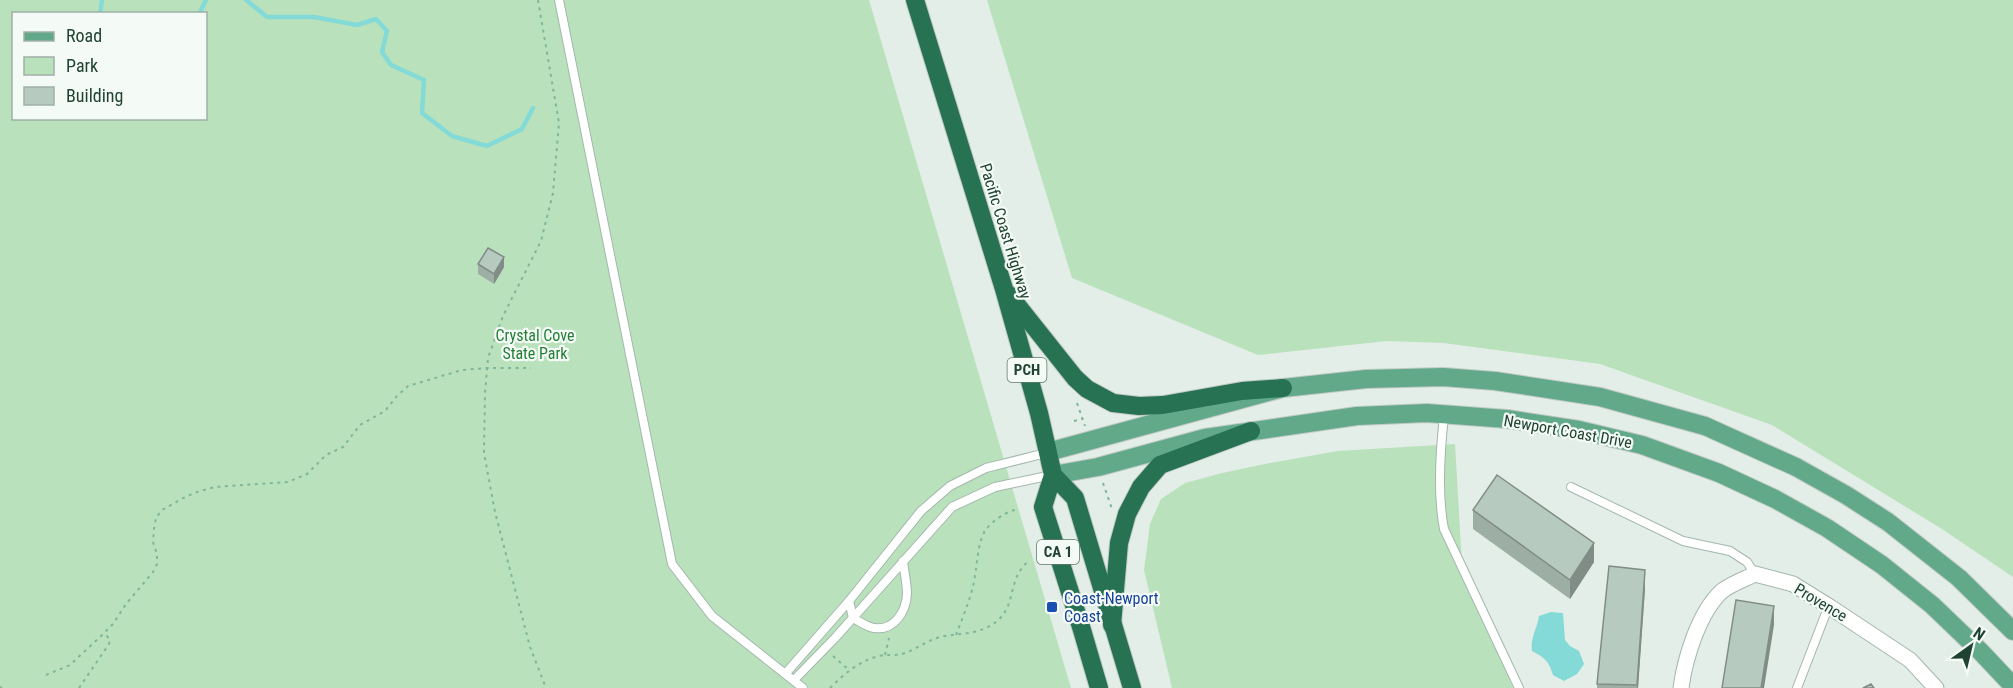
<svg xmlns="http://www.w3.org/2000/svg" width="2013" height="688" viewBox="0 0 2013 688" font-family="'Roboto Condensed',sans-serif">
<style>
.green{fill:#b9e2bc;fill-rule:evenodd}
.water{fill:#84dad6}
.lines{fill:none;stroke-linecap:round;stroke-linejoin:round}
.stream{stroke:#84dad6;stroke-width:4.5}
.lane-casing{stroke:#a4b7ad;stroke-width:10}
.street-casing{stroke:#a4b7ad;stroke-width:17}
.primary-casing{stroke:#c1cac6;stroke-width:20}
.highway-casing{stroke:#c1cac6;stroke-width:20}
.path{stroke:#7fb69a;stroke-width:2;stroke-dasharray:3 4.5;stroke-linecap:butt}
.lane{stroke:#fff;stroke-width:8}
.street{stroke:#fff;stroke-width:15}
.primary{stroke:#61a989;stroke-width:18}
.highway{stroke:#287254;stroke-width:18}
.wall{fill:#9daea4}
.shaded-wall{fill:#808d86}
.building{fill:#b7cabf;stroke:#808d86;stroke-width:1.5}
.transit-dot{fill:#1a4fb4;stroke:#f4faf6;stroke-width:2}
.labels{text-anchor:middle;stroke-width:4.5;stroke-linejoin:round;paint-order:stroke}
.shield{fill:#f4faf6;stroke:#60796d;stroke-width:1.5}
.shield-label{font-size:15px;font-weight:bold;fill:#204232}
.street-label{font-size:16px;fill:#204232;stroke:#f4faf6}
.park-label{font-size:16px;fill:#247e35;stroke:#f4faf6}
.transit-label{font-size:16px;fill:#164399;stroke:#f4faf6;text-anchor:start}
</style>
<rect width="100%" height="100%" fill="#e2eee7"/>
<!-- green -->
<g class="green">
<path d="M0,0h869l202,688h-1071zM14,14h192v104h-192z"/>
<path d="M987,0h1026v577l-71,-48 -170,-104 -172,-61 -157,-21 -56,-2 -129,14 -186,-77z"/>
<path d="M1455,444l7,121 51,123h-341l-28,-118 6,-46 11,-25 24,-16 37,-10 48,-10 68,-12z"/>
</g>
<!-- water -->
<path class="water" d="M1551,612l12,1 2,27 5,6 9,5 5,13 -7,10 -13,7 -11,-6c-4,-14 -8,-17 -21,-24 -2,-13 5,-22 7,-35z"/>
<g class="lines">
<!-- stream -->
<g class="stream">
<path d="M246,0l21,17h47l43,8 19,-6 11,12 -5,21 9,13 33,15 -2,33 30,23 35,10 35,-17 11,-21"/>
<path d="M100,14l2,-14"/>
<path d="M199,14l7,-14"/>
</g>
<defs>
<g id="lane">
<path d="M559,0l113,564 40,52 91,72"/>
<path d="M1444,416c-4,36 -7,77 0,113l75,159"/>
<path d="M1571,487l112,54 47,10 17,11 8,12"/>
<path d="M849,601l4,17c6,3 14,9 21,10 20,3 32,-16 33,-34 0,-11 -3,-23 -4,-33"/>
<path d="M786,673l63,-72 72,-90 29,-25 36,-18 60,-15"/>
<path d="M794,680l41,-42 117,-131 43,-20 57,-12"/>
<path d="M1797,688l29,-75 4,-6"/>
</g>
<path id="street" d="M1681,688c4,-30 18,-76 41,-97 9,-7 23,-12 33,-17l38,10 37,23 80,53 26,28"/>
<g id="primary">
<path d="M1048,452l235,-64 83,-9 77,-2 52,4 105,16 105,29 91,41 50,28 42,27 71,56 54,53"/>
<path d="M1053,475l45,-8 107,-29 152,-22 70,-3 80,6 72,11 63,15 77,28 56,26 52,29 55,37 50,40 49,47 32,34"/>
</g>
<g id="highway">
<path d="M915,0l89,289 35,124 14,62 -10,32 39,123 17,58"/>
<path d="M1009,295l66,83 12,11 26,14 26,3 24,-1 79,-14 41,-3"/>
<path d="M1053,475l22,23 57,190"/>
<path d="M1112,625l7,-82 8,-29 14,-27 19,-22 91,-34"/>
</g>
</defs>
<!-- lane casing -->
<use href="#lane" class="lane-casing"/>
<!-- street casing -->
<use href="#street" class="street-casing"/>
<!-- primary casing -->
<use href="#primary" class="primary-casing"/>
<!-- highway casing -->
<use href="#highway" class="highway-casing"/>
<!-- path -->
<g class="path">
<path d="M538,0l21,123 -6,70 -12,48 -38,75 -15,42 -3,35 -1,60 11,59 35,135 16,41"/>
<path d="M1077,403l8,23"/>
<path d="M1074,421l8,-2"/>
<path d="M1103,483l9,26"/>
<path d="M956,635c6,-16 13,-32 17,-49 4,-15 4,-43 12,-55 6,-9 20,-19 30,-21"/>
<path d="M885,655l4,-17"/>
<path d="M833,656l16,14"/>
<path d="M46,675l24,-10 31,-29 12,-12 13,-20 27,-32 4,-8v-10l-4,-12 1,-13 2,-11 6,-8 25,-14 13,-5 15,-4 73,-5 19,-8 19,-19 17,-8 17,-22 25,-14 12,-15 11,-10 54,-16 25,-2h44"/>
<path d="M0,687l2,1"/>
<path d="M79,688l30,-44 1,-4 -6,-8"/>
<path d="M830,688c14,-14 29,-27 49,-32 8,-2 16,0 23,-2 13,-4 24,-13 38,-17 18,-4 37,-2 53,-13 26,-17 12,-45 37,-64"/>
</g>
<!-- lane -->
<use href="#lane" class="lane"/>
<!-- street -->
<use href="#street" class="street"/>
<!-- primary -->
<use href="#primary" class="primary"/>
<!-- highway -->
<use href="#highway" class="highway"/>
</g>
<!-- wall -->
<g class="wall">
<path d="M478,264l26,3 -10,17 -16,-10z"/>
<path d="M1473,510l121,52 -24,37 -97,-70z"/>
<path d="M1645,589l-7,99h-41v-4z"/>
</g>
<!-- shaded-wall -->
<g class="shaded-wall">
<path d="M504,257v10l-10,17v-10z"/>
<path d="M1594,543v19l-24,37v-19z"/>
<path d="M1645,570v19l-7,99h-1z"/>
<path d="M1774,606v19l-10,63h-3z"/>
</g>
<!-- building -->
<g class="building">
<path d="M488,248l16,9 -10,17 -16,-10z"/>
<path d="M1497,475l97,68 -24,37 -97,-70z"/>
<path d="M1609,566l36,4 -8,115 -40,-1z"/>
<path d="M1736,600l38,6 -13,82h-39z"/>
<path d="M1871,684l3,4h-11z"/>
</g>
<!-- markers -->
<rect class="transit-dot" x="1046" y="601" width="12" height="12" rx="3"/>
<g class="labels">
<!-- shield labels -->
<g class="shield">
<rect x="1007.5" y="358" width="39" height="24" rx="4.5"/>
<rect x="1037" y="540" width="42" height="24" rx="4.5"/>
</g>
<g class="shield-label">
<text x="1027" y="375">PCH</text>
<text x="1058" y="557">CA 1</text>
</g>
<!-- street labels -->
<g class="street-label">
<text transform="translate(1006 231) rotate(73)" y="6">Pacific Coast Highway</text>
<text transform="translate(1568 431) rotate(10)" y="6">Newport Coast Drive</text>
<text transform="translate(1821 602) rotate(31)" y="6">Provence</text>
</g>
<!-- park labels -->
<g class="park-label">
<text x="535" y="341">Crystal Cove<tspan x="535" dy="18">State Park</tspan></text>
</g>
<!-- transit labels -->
<g class="transit-label">
<text x="1064" y="604">Coast-Newport<tspan x="1064" dy="18">Coast</tspan></text>
</g>
</g>
<!-- legend -->
<rect x="12" y="12" width="195" height="108" fill="#f4faf6" stroke="#9fb0a8" stroke-width="1.5"/>
<rect x="24" y="32" width="30" height="9" fill="#61a989" stroke="#9fb0a8" stroke-width="1.5"/>
<text x="66" y="42" font-size="18" fill="#204232">Road</text>
<rect x="24" y="57" width="30" height="18" fill="#b9e2bc" stroke="#9fb0a8" stroke-width="1.5"/>
<text x="66" y="72" font-size="18" fill="#204232">Park</text>
<rect x="24" y="87" width="30" height="18" fill="#b7cabf" stroke="#9fb0a8" stroke-width="1.5"/>
<text x="66" y="102" font-size="18" fill="#204232">Building</text>
<!-- north arrow -->
<g transform="translate(1971 646) rotate(34)" stroke="#f4faf6" stroke-width="4.5" paint-order="stroke">
<path d="M0-4.5L10 22L0 15L-10 22Z" fill="#204232"/>
<text y="-9" font-size="16" font-weight="bold" text-anchor="middle" fill="#204232">N</text>
</g>
</svg>
